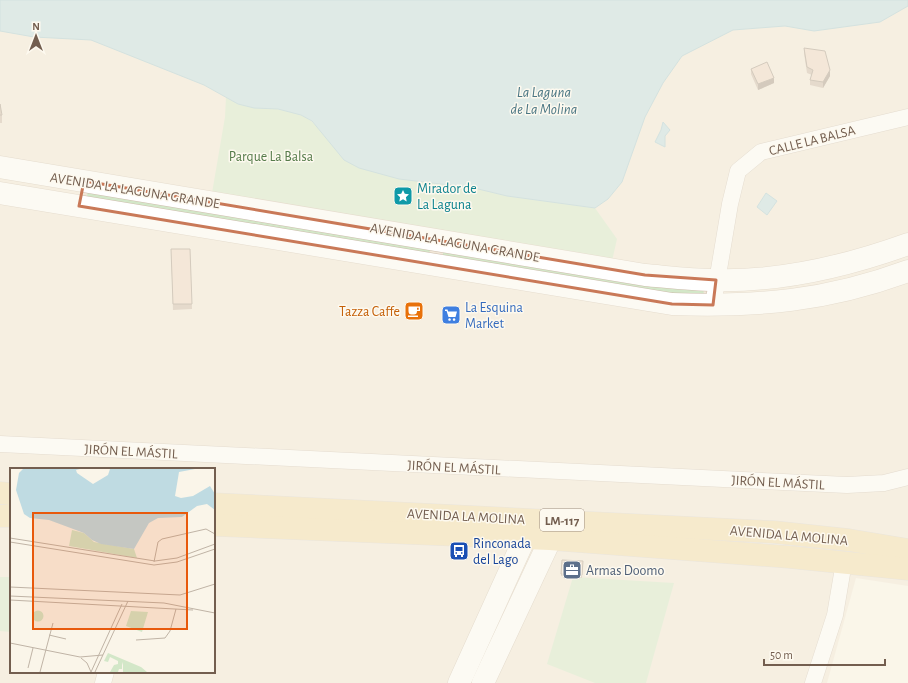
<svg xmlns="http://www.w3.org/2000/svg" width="908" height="683" viewBox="0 0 908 683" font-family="'Alegreya Sans',sans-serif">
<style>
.residential{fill:#f1e7d8;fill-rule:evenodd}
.green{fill:#d3e7c8}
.water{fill:#bfdbe2;stroke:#a6cad3}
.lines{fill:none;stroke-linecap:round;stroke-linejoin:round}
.street-casing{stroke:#ccbdb0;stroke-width:17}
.secondary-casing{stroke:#cebeae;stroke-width:23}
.primary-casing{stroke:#d8d2ce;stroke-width:23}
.street{stroke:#fff;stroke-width:16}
.secondary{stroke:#fff;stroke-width:22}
.primary{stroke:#f2dba8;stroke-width:22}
.wall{fill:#ccb8a8}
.shaded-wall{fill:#a69688}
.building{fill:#edd6c3;stroke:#a69688}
.marked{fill:none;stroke:#c97958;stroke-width:3;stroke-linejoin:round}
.labels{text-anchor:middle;stroke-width:3;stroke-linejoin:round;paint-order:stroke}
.shield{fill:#fdf9ef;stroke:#9c8c7f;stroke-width:1}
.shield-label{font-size:13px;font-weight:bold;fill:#735e4f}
.street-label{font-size:14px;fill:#735e4f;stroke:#fdf9ef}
.park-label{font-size:14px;fill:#567c4b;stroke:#fdf9ef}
.culture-label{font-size:14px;fill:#0d838f;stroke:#fdf9ef;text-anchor:start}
.shop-label{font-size:14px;fill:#366cbe;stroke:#fdf9ef;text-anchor:start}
.food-label{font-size:14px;fill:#c56008;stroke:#fdf9ef;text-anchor:end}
.transit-label{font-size:14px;fill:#164399;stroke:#fdf9ef;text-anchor:start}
.service-label{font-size:14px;fill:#4e5e75;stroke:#fdf9ef;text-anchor:start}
.water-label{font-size:15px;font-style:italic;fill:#4b7784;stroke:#fdf9ef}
.inset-road{fill:none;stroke:#c0b4a6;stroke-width:1}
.view{fill:#e8590c;fill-opacity:0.15;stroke:#e8590c;stroke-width:2}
.inset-edge{fill:none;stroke:#735e4f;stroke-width:2}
</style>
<rect width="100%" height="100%" fill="#faf5e9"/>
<!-- residential -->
<path class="residential" d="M0,0h908v586l-52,-8 -29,105h-827zM11,469h203v203h-203z"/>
<!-- green -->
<g class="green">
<path d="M226,97c28,17 59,5 85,24 5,4 10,11 15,16l121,49 27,2 33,8 88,12 22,31 -5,22 -400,-68 13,-76z"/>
<path d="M88,190l342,59 -1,7 -342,-59z"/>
<path d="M443,250l260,38 1,7 -34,1 -227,-39z"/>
<path d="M0,577h11v55l-11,-1z"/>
<path d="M573,577l101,6 -28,100h-51l-48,-19z"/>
</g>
<!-- water -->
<g class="water">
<path d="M0,0h908v6l-28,16 -66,9 -29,-5 -52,4 -51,26 -19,27 -18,34 -23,65 -14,17 -13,9 -88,-12 -33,-8 -75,-9 -40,-11 -15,-8 -32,-39 -11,-6 -23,-6 -24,-1 -16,-4 -34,-19 -113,-45 -57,-3 -34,-6z"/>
<path d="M663,122l7,8 -5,6v11l-10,-5 6,-12z"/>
<path d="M766,193l11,8 -10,14 -10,-8z"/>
</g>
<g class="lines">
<defs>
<g id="street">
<path d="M713,305l17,-101 8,-33 23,-19 147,-35"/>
<path d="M0,444l847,41 37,-2 24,-6"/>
<path d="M103,683l3,-11"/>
<path d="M813,683l22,-68 9,-53"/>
</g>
<g id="secondary">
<path d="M0,167l645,108c23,2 46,5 69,5 66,2 133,-14 194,-36"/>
<path d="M0,193l672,111c85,3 155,-3 236,-33"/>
<path d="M459,683l73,-161"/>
<path d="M483,683l75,-160"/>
</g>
<g id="primary">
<path d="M0,493l11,1"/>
<path d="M214,504l560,28 75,8 59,10"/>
<path d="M0,516h11"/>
<path d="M214,525l336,14 239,18 119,12"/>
</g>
</defs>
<!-- street casing -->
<use href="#street" class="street-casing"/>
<!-- secondary casing -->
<use href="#secondary" class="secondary-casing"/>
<!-- primary casing -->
<use href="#primary" class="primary-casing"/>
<!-- street -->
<use href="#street" class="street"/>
<!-- secondary -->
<use href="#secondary" class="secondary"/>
<!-- primary -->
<use href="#primary" class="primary"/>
</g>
<!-- wall -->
<g class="wall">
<path d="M804,48l26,28 -7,12 -13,-3v-5l2,-5 -5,-2 -3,-20z"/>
<path d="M751,69l23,14 -16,7 -7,-16z"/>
<path d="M0,104l2,11v8h-2z"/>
<path d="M171,249h19l2,60 -19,1z"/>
<path d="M583,561l-1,17 -21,-2v-2z"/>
</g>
<!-- shaded-wall -->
<g class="shaded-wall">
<path d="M830,70v6l-7,12v-6z"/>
<path d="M774,78v5l-16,7v-6z"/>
</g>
<!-- building -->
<g class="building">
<path d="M804,48l21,3 5,19 -7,12 -13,-2 3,-10 -6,-3z"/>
<path d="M767,62l7,16 -16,6 -7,-15z"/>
<path d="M0,104l2,11h-2z"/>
<path d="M171,249h19l2,55h-19z"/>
<path d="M562,560l21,1 -1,14 -21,-1z"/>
</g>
<!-- marked area -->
<path d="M0 0H908V683H0ZM84,181l561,94 71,5 -3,25 -41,-1 -593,-98z" fill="#faf5e9" fill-opacity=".55" fill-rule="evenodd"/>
<path class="marked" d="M84,181l561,94 71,5 -3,25 -41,-1 -593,-98z"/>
<!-- icons -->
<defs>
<symbol id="sight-square" viewBox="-11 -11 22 22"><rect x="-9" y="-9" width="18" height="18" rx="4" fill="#0f9aa8" stroke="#fdf9ef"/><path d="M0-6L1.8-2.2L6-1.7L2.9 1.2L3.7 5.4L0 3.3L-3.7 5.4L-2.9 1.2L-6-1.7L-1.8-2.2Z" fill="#fff"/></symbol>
<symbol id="cafe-square" viewBox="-11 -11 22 22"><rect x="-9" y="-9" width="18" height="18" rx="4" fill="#e8710a" stroke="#fdf9ef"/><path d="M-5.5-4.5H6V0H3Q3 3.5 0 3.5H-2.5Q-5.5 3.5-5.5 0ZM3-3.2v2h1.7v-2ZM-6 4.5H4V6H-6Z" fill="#fff"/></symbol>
<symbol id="supermarket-square" viewBox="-11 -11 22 22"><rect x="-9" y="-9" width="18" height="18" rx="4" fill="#3f7fe0" stroke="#fdf9ef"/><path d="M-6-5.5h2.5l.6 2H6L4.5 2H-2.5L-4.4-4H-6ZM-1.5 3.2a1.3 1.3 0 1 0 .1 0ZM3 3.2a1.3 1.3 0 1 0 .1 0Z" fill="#fff"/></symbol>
<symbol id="bus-square" viewBox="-11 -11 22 22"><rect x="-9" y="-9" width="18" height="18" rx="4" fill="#1a4fb4" stroke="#fdf9ef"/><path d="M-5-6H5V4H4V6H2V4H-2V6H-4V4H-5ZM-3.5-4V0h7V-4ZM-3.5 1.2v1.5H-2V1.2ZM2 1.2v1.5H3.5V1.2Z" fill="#fff"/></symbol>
<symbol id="office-square" viewBox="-11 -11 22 22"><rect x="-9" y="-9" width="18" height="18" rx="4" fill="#5c6f8a" stroke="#fdf9ef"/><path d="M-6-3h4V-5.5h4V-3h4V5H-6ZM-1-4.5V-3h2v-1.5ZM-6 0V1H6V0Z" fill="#fff"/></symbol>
</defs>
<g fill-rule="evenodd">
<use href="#sight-square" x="392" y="185" width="22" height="22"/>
<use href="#cafe-square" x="403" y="300" width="22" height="22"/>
<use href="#supermarket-square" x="440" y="304" width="22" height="22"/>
<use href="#bus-square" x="448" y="540" width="22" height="22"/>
<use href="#office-square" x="561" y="559" width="22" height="22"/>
</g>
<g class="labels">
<!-- shield labels -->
<rect class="shield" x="540" y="509" width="44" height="22" rx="3"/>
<g class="shield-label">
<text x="562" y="525">LM-117</text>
</g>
<!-- street labels -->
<g class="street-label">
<text transform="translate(812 140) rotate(-14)" y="5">CALLE LA BALSA</text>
<text transform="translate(135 190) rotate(9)" y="5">AVENIDA LA LAGUNA GRANDE</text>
<text transform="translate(455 242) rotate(10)" y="5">AVENIDA LA LAGUNA GRANDE</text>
<text transform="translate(131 451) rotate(3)" y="5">JIRÓN EL MÁSTIL</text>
<text transform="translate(454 467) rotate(3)" y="5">JIRÓN EL MÁSTIL</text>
<text transform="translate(778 482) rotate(3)" y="5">JIRÓN EL MÁSTIL</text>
<text transform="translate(466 516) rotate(3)" y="5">AVENIDA LA MOLINA</text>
<text transform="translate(789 535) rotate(5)" y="5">AVENIDA LA MOLINA</text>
</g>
<!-- park labels -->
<g class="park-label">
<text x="271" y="161">Parque La Balsa</text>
</g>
<!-- culture labels -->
<g class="culture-label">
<text x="417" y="193">Mirador de<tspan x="417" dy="16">La Laguna</tspan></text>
</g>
<!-- shop labels -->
<g class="shop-label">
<text x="465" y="312">La Esquina<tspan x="465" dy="16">Market</tspan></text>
</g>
<!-- food labels -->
<g class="food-label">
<text x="400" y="316">Tazza Caffe</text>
</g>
<!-- transit labels -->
<g class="transit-label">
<text x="473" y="548">Rinconada<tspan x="473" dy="16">del Lago</tspan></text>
</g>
<!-- service labels -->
<g class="service-label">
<text x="586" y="575">Armas Doomo</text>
</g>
<!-- water labels -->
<g class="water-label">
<text x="544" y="97">La Laguna<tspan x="544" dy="17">de La Molina</tspan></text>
</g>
</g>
<!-- overview -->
<g transform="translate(10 468)">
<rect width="205" height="205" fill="#faf5e9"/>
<path d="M62,62l12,3 10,9 40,7 3,9 -68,-12zM22.5 148a5.5 5.5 0 1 1 11 0a5.5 5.5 0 1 1-11 0ZM121,143l17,1 -6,20 -16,-6zM98,185l33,14 6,5h-24v-7l-1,-3v7h-3l-1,3h-8l4,-7 4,-1v-3l-8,-4 -2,5 -4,-1z" fill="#d3e7c8"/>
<path d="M13,1h57l-4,1 1,3 16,11 15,-9 2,-6h85l-16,3 -4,24 6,2 12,-2 17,-10 5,8v16l-8,-6 -10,2 -15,11 -24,1 -9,5 -15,26 -33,-5 -9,-4 -8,-7 -35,-13 -19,-2 -6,-4 -8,-24 3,-17z" fill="#bfdbe2"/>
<path class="inset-road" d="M0,70l145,23 22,-3 38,-14M0,74l144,23 23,-3 38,-13M144,94l4,-20 4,-3 44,-10 9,5M0,119l170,8 35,-11M0,128l154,7 51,10M0,132l183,10M39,167l17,4M126,172l29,-2 5,-7 6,-22M0,175l70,14 23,-2M71,190l6,5 4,9M18,200l5,-20M30,204l13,-49M81,204l31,-68M85,204l33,-71"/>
<path class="view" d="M23,45h154v116h-154z"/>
<rect width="205" height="205" class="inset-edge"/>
</g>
<!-- north arrow -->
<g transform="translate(36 36)" stroke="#fdf9ef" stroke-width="3" paint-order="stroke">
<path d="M0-3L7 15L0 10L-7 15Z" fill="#735e4f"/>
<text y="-6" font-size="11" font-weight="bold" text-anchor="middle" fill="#735e4f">N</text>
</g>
<!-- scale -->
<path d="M764 659v6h121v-6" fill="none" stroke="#735e4f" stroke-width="2"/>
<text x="770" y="659" font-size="12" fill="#735e4f" stroke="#fdf9ef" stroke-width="3" paint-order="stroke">50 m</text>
</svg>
